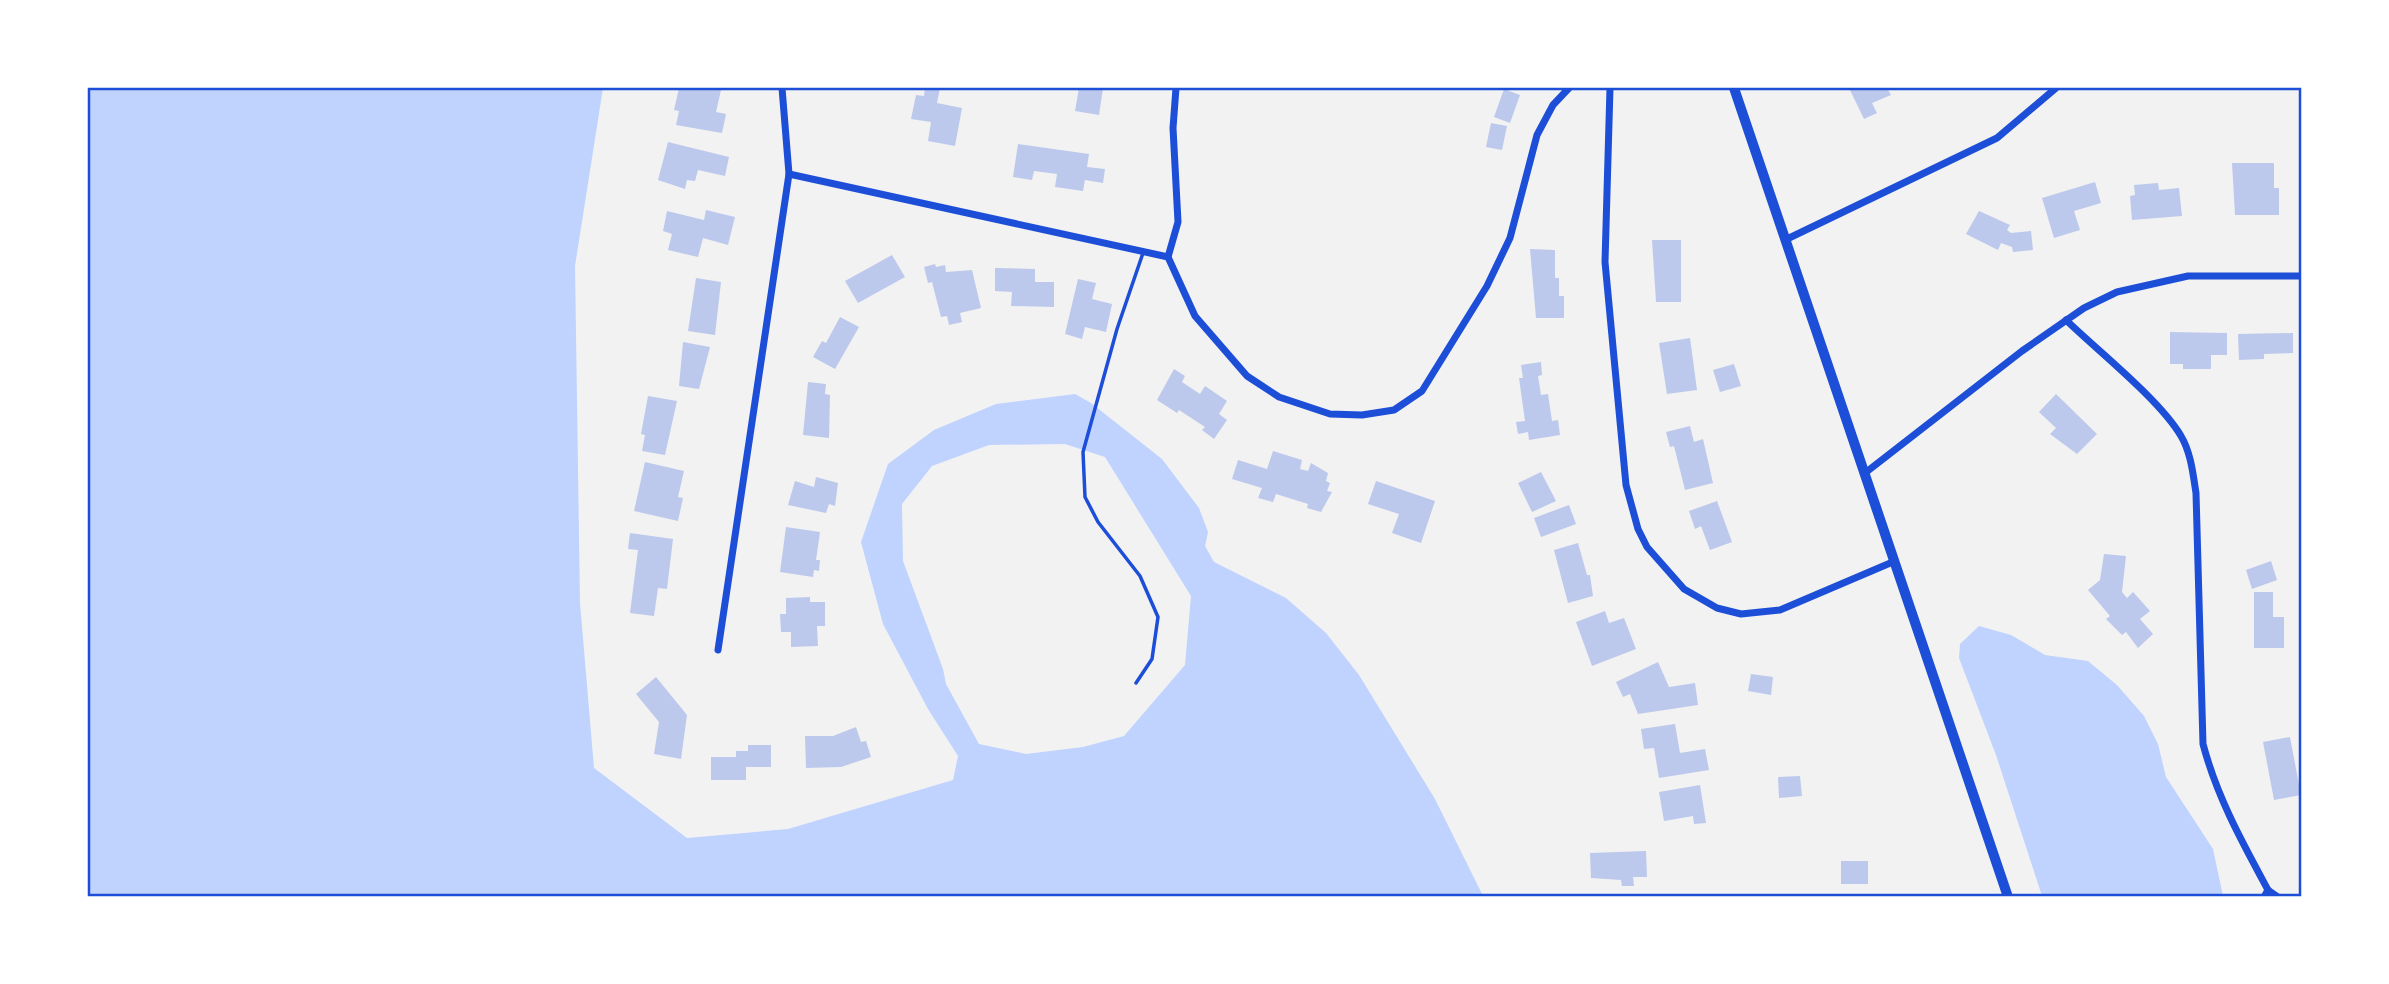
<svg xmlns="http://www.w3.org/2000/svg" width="2389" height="984" viewBox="0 0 2389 984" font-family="'Sofia Sans Condensed',sans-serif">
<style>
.water{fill:#bfd3fe;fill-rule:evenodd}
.building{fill:#bdc9ec}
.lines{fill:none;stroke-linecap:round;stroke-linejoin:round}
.service{stroke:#1d4ed8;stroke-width:3.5}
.minor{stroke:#1d4ed8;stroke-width:7}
.tertiary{stroke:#1d4ed8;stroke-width:10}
.neatline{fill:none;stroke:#1d4ed8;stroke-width:2.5}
</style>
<rect width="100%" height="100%" fill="#f2f2f2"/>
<!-- water -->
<g class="water">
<path d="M88,88h515l-28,178 5,337 14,165 93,70 101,-9 165,-49 5,-24 -30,-47 -45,-85 -22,-82 27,-78 46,-34 62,-26 79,-10 16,9 71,56 37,49 9,24 -3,14 9,16 72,36 40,35 33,42 76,124 48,97h-1395zM1065,444l40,13 86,139 -6,69 -61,71 -41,11 -57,7 -47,-10 -33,-60 -3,-15 -40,-108 -1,-57 30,-38 57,-21z"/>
<path d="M1979,626l32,9 34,20 43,6 29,24 27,31 14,28 8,33 47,72 10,47h-181l-46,-141 -37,-97 1,-14z"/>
</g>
<!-- building -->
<g class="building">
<path d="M679,88l42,2 -5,22 10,2 -4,19 -46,-8 3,-14 -5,-1z"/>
<path d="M925,88h15l-3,15 25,5 -7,38 -27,-5 3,-19 -20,-3 5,-24 8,1z"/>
<path d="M1079,88h24l-4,27 -24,-4z"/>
<path d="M1849,88h38l4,7 -19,8 5,10 -13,6z"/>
<path d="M1504,89l16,6 -10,28 -16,-6z"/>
<path d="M1491,123l16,3 -5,24 -16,-3z"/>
<path d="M668,142l61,15 -4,19 -27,-6 -3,11 -8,-1 -2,9 -27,-9z"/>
<path d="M1018,144l71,10 -2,13 18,2 -2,14 -18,-3 -2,11 -28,-4 2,-13 -23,-3 -2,9 -19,-3z"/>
<path d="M2232,163h42v25h5v27h-44z"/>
<path d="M2095,182l6,21 -27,8 6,19 -26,8 -12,-40z"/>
<path d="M2158,183l1,7 20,-2 3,28 -50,4 -2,-24 5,-1 -1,-10z"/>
<path d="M706,210l29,7 -7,28 -25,-7 -5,19 -30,-7 4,-16 -9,-3 4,-20 37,9z"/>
<path d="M1979,211l31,14 -3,5 4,3 20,-2 2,19 -20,2 -1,-5 -11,-4 -3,7 -32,-16z"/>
<path d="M1652,240h29v62h-25z"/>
<path d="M1530,249l25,1v28h4v18h5v22h-28z"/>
<path d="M892,255l13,22 -47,26 -13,-22z"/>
<path d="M935,264l1,3 9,-2 1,7 26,-2 9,38 -21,5 2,9 -13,3 -2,-9 -6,1 -9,-35 -4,1 -4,-16z"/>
<path d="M995,268l40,1v13h19v25l-43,-1 1,-14 -17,-1z"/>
<path d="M696,278l25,4 -6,53 -27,-4z"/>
<path d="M1078,279l18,4 -4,16 20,5 -6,28 -21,-5 -3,12 -17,-5z"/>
<path d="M840,317l19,10 -24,42 -22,-12 9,-16 4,2z"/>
<path d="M2170,332l57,1v22h-16v14h-28v-5h-13z"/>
<path d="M2293,333v20l-29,1v5l-25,1 -1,-26z"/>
<path d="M1690,338l7,52 -30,4 -8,-51z"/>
<path d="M683,342l27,5 -11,42 -20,-3z"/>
<path d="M1541,362l1,13 -4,1 3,19 7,-1 4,27 6,-1 2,15 -31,5 -1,-8 -10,2 -2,-12 9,-1 -6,-43h4l-2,-13z"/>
<path d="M1734,364l7,22 -21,6 -7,-22z"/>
<path d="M1174,369l11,7 -3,6 18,12 5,-8 22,15 -8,13 8,6 -13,19 -12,-9 3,-3 -26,-17 -2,3 -20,-13z"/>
<path d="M808,382l18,2 -1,10 5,1 -1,43 -26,-3z"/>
<path d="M2056,394l41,40 -20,20 -27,-20 6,-6 -17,-16z"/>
<path d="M648,396l29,5 -12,54 -23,-4 3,-16 -4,-1z"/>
<path d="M1690,426l4,16 9,-3 10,44 -28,7 -11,-44 -4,1 -4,-15z"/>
<path d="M1273,451l29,9 -2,9 8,2 3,-8 17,10 -2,8 4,2 -3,8 5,1 -11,20 -14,-4 1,-4 -32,-10 -3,8 -15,-4 4,-10 -30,-9 6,-19 29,9z"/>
<path d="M645,462l39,9 -6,26 5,1 -5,23 -44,-10z"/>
<path d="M1541,472l15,29 -24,11 -14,-29z"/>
<path d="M816,477l22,6 -3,23 -6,-2 -3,9 -38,-8 7,-24 19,6z"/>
<path d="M1376,481l59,20 -14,42 -29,-10 7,-19 -31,-10z"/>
<path d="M1717,501l15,41 -22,8 -9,-24 -6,3 -6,-18z"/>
<path d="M1569,505l7,19 -35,13 -7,-19z"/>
<path d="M786,527l34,5 -4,28h4l-1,11 -5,-1 -1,7 -33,-5z"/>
<path d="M630,533l43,6 -6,50 -9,-1 -4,28 -24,-3 8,-63 -10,-1z"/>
<path d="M1578,543l9,32h3l3,21 -25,7 -14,-53z"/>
<path d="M2104,554l22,2 -4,36 5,6 6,-6 17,19 -10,8 13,15 -15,14 -12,-16 -4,3 -16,-16 4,-3 -22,-26 12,-10z"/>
<path d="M2271,561l6,19 -25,9 -6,-19z"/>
<path d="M2254,592h19v25h11v31h-30z"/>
<path d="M810,597v5h15v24h-8l1,20 -27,1v-15h-10l-1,-18h6v-16z"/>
<path d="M1605,611l4,12 15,-5 12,31 -44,17 -16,-44z"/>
<path d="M1658,662l11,25 26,-4 3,22 -60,9 -8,-20 -7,3 -7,-15z"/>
<path d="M1751,674l22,3 -2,18 -23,-4z"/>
<path d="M656,677l31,38 -6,44 -27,-5 5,-32 -23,-28z"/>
<path d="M1675,724l5,29 25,-4 4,21 -50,8 -5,-30 -10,1 -3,-20z"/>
<path d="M856,727l5,15 5,-1 5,16 -30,10 -35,1 -1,-32h28z"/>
<path d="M2290,737l11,58 -27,5 -11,-58z"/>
<path d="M748,745h23v22h-25v13h-35v-23h25v-6h12z"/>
<path d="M1800,776l2,20 -23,2 -1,-21z"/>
<path d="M1700,785l6,38 -12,1 -1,-8 -29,5 -5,-29z"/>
<path d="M1646,851l1,26h-14l1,9h-12l-1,-6 -30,-2 -1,-25z"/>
<rect x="1841" y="861" width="27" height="23"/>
</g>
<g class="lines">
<!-- service -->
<path class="service" d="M1136,683l16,-24 6,-42 -18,-41 -42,-54 -13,-25 -2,-45 34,-123 26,-76"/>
<!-- minor -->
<g class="minor">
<path d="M1610,88l-5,174 21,223 12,44 9,18 37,42 33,19 24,6 39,-4 115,-49"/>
<path d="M789,174l379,83 27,59 52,60 32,21 51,17 32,1 32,-5 28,-19 65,-105 23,-48 27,-103 16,-30 16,-17"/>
<path d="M1787,239l210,-101 59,-50"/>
<path d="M1168,257l10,-35 -5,-94 3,-40"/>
<path d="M2066,320c32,31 94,80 115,116 10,17 12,38 15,57l7,251c14,53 39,98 65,146"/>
<path d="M1865,473l157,-122 62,-43 33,-16 71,-16h114"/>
<path d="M718,650l71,-476 -7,-86"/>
<path d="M2264,897l4,-7 10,7"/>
</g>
<!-- tertiary -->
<path class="tertiary" d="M1734,88l274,809"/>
</g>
<!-- border -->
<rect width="2389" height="984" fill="none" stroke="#ffffff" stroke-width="178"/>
<rect x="89" y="89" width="2211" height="806" class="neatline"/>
</svg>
